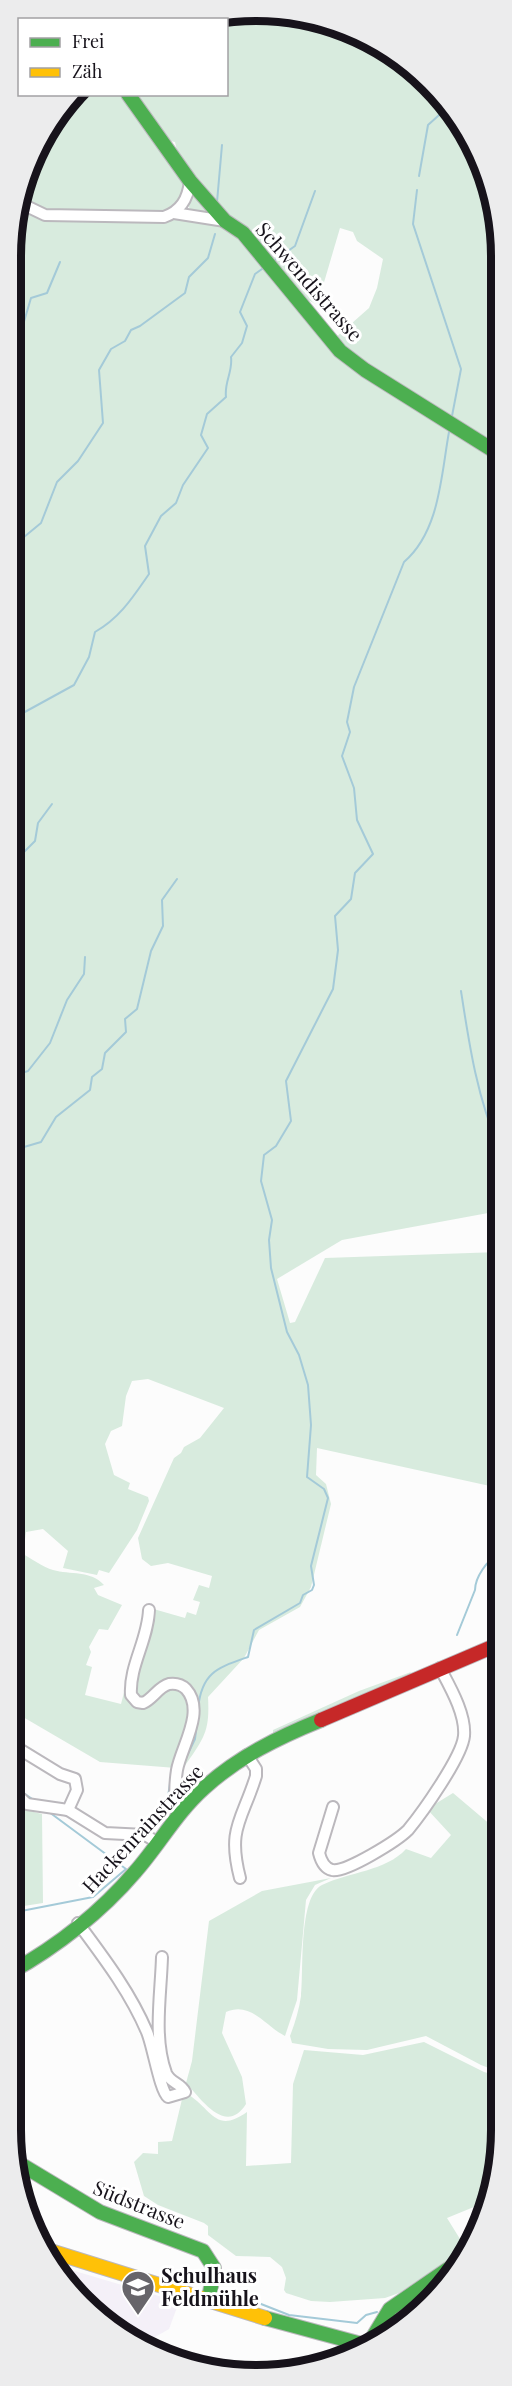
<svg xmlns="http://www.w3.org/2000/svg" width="512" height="2386" viewBox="0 0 512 2386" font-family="'Playfair Display',serif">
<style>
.built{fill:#f4f0f8}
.green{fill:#d8ebde}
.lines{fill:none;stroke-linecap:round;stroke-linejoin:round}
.stream{stroke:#a4cad8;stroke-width:2}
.street-casing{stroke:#bbb8bd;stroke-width:14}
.fast-casing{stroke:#bbb8bd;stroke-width:16}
.slow-casing{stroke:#bbb8bd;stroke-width:16}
.jam-casing{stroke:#bbb8bd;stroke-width:16}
.street{stroke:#fff;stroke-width:10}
.fast{stroke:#4caf50;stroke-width:14}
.slow{stroke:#ffc107;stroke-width:14}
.jam{stroke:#c62828;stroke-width:14}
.labels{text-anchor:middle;stroke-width:6;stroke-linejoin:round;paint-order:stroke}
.street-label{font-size:20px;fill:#17131b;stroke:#fff}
.poi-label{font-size:20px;font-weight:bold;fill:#17131b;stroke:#fff;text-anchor:start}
.rim{fill:none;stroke:#17131b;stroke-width:8}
</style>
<rect width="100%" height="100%" fill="#fcfcfc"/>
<!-- built -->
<path class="built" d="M58,2266l121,36 -10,27 -26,15 -61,-41z"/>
<!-- green -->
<g class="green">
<path d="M288,13l76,23 65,46 47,65 23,77v228l-78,-48 -87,-65 35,-31 8,-20 6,-29 -26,-18 -4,-9 -13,-4 -20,68 -4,8 -8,-4 -90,-89 -41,-60 -2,-9 -9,-2 -37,-45 97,-1v-74l-35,-1z"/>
<path d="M77,95h47l62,84 -1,16 -19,19 -120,-1 -11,-4 -13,-12 21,-63z"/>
<path d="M191,190l26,25 -26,-3 -4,-10z"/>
<path d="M19,206l31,12h134l42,7 21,14 90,111 26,23 136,83v755l-157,29 -65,39 13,44 5,-1 30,-64 174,-6v236l-182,-40 -1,27 10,9 5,20 -20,83 -11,20 -41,23 -15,28 -36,39c2,35 -4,41 -24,70l-4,1c3,-21 27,-63 7,-81 -5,-4 -10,-7 -17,-6 -14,2 -17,19 -31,19l-5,-4c-5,-23 17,-60 16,-88l35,10 2,-6 9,3 4,-13 -7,-2 6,-15 10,3 3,-12 -44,-13 -17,3 -9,-7 -4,-21 36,-80 7,-5 3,-6 16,-9 24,-30 -76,-29 -16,2 -6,15 -4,30 -11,5 -6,13 9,31 16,8 -2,6 20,8 1,4 -12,29 -28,43 -10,-3 -2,5 -34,-7 5,-17 -25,-22 -17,3 -3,22c9,5 20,13 30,16 17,5 38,0 51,15l-10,3 4,7 24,10 -14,25 -9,-1 -10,18 2,5 -5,13 6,2 -7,28 36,9 7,-27 3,-1 -1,21 8,9c15,-1 18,-15 31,-20 41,-13 10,69 7,82l-76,-6 -89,-52 2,-1486z"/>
<path d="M411,1672l-4,6 -134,58v-6l86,-39z"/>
<path d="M453,1793l39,33 7,-8v254l-18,-7 -55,-29 -59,14 -39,-1 -36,-6 -2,-7c5,-13 9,-26 11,-40 3,-25 -3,-99 21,-111 27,-13 64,-14 84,-36l25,9 20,-23 -24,-26z"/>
<path d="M11,1800l7,8 24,6 1,89 -32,5z"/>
<path d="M331,1878l-16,7 -9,15 -9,100 -12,36c-20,-10 -34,-35 -59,-24l-4,21 20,44 4,27c-20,32 -45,-5 -60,-21l6,-22 17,-140 53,-30z"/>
<path d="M424,2042l60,30 15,4v86l-13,40 -39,16 13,21 14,-3 -3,9 -72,48 -14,5 -55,4 -19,-1 -25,-8 -2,-3 2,-12 -4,-11 -12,-10 -34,-1 -28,-21v-9l-4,-3 -46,-18 -14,-9 -10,-34 9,-9 15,1v-12l14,-1 11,-46h6c23,15 27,39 58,17l-1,54 45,-3 2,-79 11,-34 59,5z"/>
</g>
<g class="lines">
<!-- stream -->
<g class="stream">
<path d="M419,176l9,-51 20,-18"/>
<path d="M417,190l-4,34 48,145 -9,47"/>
<path d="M217,202l5,-57"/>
<path d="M275,260l20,-14 20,-55"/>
<path d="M12,334l11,-9 8,-27 16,-5 13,-31"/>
<path d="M12,558l12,-21 17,-14 16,-41 21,-21 25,-38 -4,-53 12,-21 14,-8 6,-11 9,-4 45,-33 4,-16 19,-19 7,-24"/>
<path d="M12,719l62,-34 15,-28 6,-25c25,-14 38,-35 54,-58l-4,-28 16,-30 15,-13 7,-18 25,-37 -7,-13 6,-21 19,-17c-2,-15 7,-25 5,-40l11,-14 5,-17 -7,-14 15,-38 7,-5"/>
<path d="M12,876l8,-20 15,-15 3,-18 14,-19"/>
<path d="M461,991c8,52 16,107 38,156"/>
<path d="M12,1076l16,-5 22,-28 17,-43 17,-26 1,-17"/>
<path d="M12,1159l12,-12 17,-5 15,-25 34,-27 2,-13 10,-8 3,-16 21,-21 -1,-13 12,-10 14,-58 12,-25 -1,-26 15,-21"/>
<path d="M457,1635l18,-45c0,-12 12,-31 24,-35"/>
<path d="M198,1708c4,-36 19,-40 50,-51l6,-27 46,-27 3,-8 9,-5 2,-5 -3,-19 17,-68 -4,-9 -17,-12 4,-52 -3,-40 -9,-30 -12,-23 -16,-64 -2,-28 3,-20 -11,-39 3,-26 12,-9 15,-25 -5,-40 47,-92 5,-39 -3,-34 16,-17 4,-26 18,-19 -16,-34 -3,-32 -12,-32 8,-24 -3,-10 7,-35 50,-125c36,-31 37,-87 45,-130"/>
<path d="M185,1760l10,-21 2,-16"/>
<path d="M18,1789l17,12"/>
<path d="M153,1831l12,-16 5,-31"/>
<path d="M11,1913l82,-16 33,-28 -77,-57"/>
<path d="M243,2292l13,10 33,13 68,8 9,-8 11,-3"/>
<path d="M414,2314l5,-1"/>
</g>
<defs>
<g id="street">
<path d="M20,203l25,12 119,2c17,-6 24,-18 26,-36"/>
<path d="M174,213l51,8"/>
<path d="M149,1610c-1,30 -20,56 -18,85l6,7 6,1c10,-4 15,-16 26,-19 7,-1 13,1 17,5 20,22 -5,58 -9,81 -2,13 -3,30 2,42"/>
<path d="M11,1744l49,30 15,5 2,11 -9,20 -41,-6 -15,-14"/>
<path d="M333,1807l-14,46c2,8 5,15 13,17 14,3 66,-30 76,-40 14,-17 54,-73 56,-94 2,-22 -14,-49 -24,-68"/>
<path d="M68,1810l37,23 40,2 12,7"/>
<path d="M240,1878c-13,-50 2,-57 16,-102v-7l-9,-14"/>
<path d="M78,1923c26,35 52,69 69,109 6,14 13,59 21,65l17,-5c-4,-9 -15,-9 -19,-19 -13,-35 -5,-79 -4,-116"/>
</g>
<g id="fast">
<path d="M128,94l62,87 35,40 18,12 97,118 25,19 134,84"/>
<path d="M11,1972c45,-25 90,-60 124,-100 24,-27 41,-59 69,-84 34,-31 75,-51 117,-68"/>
<path d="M17,2162l83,50 103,39 11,17 -5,31"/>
<path d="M265,2318l100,27"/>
<path d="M370,2342l20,-33 74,-51"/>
</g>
<path id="slow" d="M47,2250l218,68"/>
<path id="jam" d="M321,1720l178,-76"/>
</defs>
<!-- street casing -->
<use href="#street" class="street-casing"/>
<!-- fast casing -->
<use href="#fast" class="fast-casing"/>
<!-- slow casing -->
<use href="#slow" class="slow-casing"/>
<!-- jam casing -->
<use href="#jam" class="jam-casing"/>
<!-- street -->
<use href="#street" class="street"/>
<!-- fast -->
<use href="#fast" class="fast"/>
<!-- slow -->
<use href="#slow" class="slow"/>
<!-- jam -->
<use href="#jam" class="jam"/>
</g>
<!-- icons -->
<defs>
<symbol id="school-pin" viewBox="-11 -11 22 30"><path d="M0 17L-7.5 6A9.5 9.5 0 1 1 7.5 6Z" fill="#67656a" stroke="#fff"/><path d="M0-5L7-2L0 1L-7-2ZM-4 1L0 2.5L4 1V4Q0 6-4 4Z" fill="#fff"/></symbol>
</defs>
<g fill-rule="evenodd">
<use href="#school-pin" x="119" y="2268" width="38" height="52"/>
</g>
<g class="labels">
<!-- street labels -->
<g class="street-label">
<text transform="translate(309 282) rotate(49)" y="7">Schwendistrasse</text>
<text transform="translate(143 1829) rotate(-47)" y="7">Hackenrainstrasse</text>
<text transform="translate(139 2205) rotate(22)" y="7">Südstrasse</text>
</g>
<!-- poi labels -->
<g class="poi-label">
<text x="161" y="2283">Schulhaus<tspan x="161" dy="23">Feldmühle</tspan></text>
</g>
</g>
<!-- crop -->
<path d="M0 0H512V2386H0ZM256 21H256A235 235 0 0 1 491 256V2130A235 235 0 0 1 256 2365H256A235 235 0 0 1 21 2130V256A235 235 0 0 1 256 21Z" fill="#ececed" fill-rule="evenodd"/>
<path class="rim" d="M256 21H256A235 235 0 0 1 491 256V2130A235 235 0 0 1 256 2365H256A235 235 0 0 1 21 2130V256A235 235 0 0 1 256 21Z"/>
<!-- legend -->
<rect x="18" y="18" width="210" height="78" fill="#ffffff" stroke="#a2a1a4" stroke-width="1.5"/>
<rect x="30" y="38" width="30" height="9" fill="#4caf50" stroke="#a2a1a4" stroke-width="1.5"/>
<text x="72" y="48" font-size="18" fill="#17131b">Frei</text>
<rect x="30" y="68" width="30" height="9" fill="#ffc107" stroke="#a2a1a4" stroke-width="1.5"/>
<text x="72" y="78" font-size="18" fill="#17131b">Zäh</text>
</svg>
